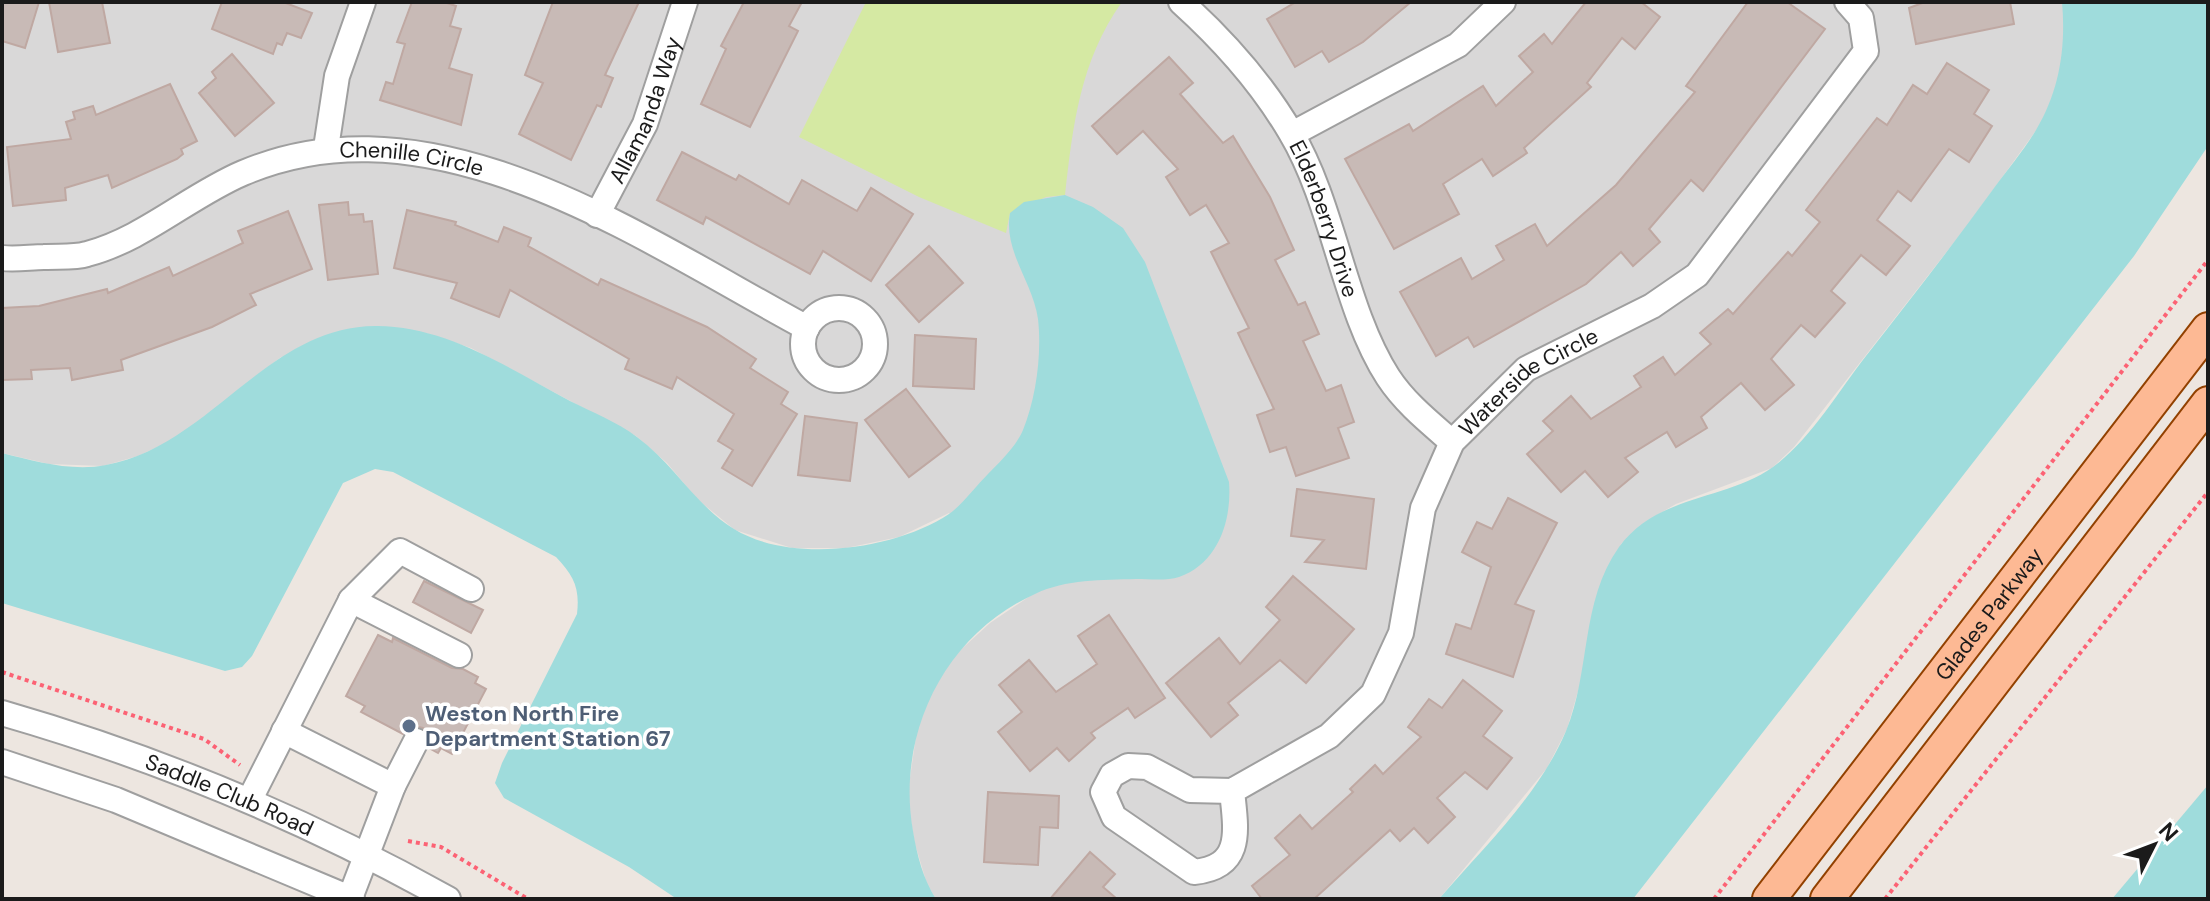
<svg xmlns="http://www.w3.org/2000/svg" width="2210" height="901" viewBox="0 0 2210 901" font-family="'DM Sans',sans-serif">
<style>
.residential{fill:#d9d8d8}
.grass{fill:#d5e9a3}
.water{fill:#9fdcdc}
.building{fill:#c8bab6;stroke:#bfa8a2;stroke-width:2}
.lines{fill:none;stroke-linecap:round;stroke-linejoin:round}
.minor-casing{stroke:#9f9f9f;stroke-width:28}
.major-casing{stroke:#924100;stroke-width:36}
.path{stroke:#fc6274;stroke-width:4;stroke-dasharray:4 4;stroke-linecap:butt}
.minor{stroke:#fff;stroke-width:24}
.major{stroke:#fdb994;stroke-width:32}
.service-dot{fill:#5c6f8a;stroke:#fff;stroke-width:3}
.labels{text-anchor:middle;stroke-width:7;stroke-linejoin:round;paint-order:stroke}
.street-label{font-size:22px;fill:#1b1b1b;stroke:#fff}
.service-label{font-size:22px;font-weight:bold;fill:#4e5e75;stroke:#fff;text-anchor:start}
</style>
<rect width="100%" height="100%" fill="#ede6e0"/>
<!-- residential -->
<path class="residential" d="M2,2h2110l-75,127 -71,98 -172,220 -22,21 -96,36 -26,15 -29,25 -54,185 -20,39 -108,131h-503l-9,-15 -12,-40 -8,-45 10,-70 14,-36 24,-38 35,-32 43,-29 -84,-81 -50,24 -53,11h-54l-57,-18 -38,-31 -30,-36 -31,-27 -165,-88 -45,-15 -145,24 -100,79 -43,20 -35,10 -54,-2 -47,-11z"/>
<!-- grass -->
<path class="grass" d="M866,2h256c-42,59 -49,123 -57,193l-19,2 -36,16 -4,20 -87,-36 -120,-60z"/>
<!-- water -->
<g class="water">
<path d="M2062,2h146v144l-74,110 -501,643h-194c45,-52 100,-104 127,-168 25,-60 14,-129 53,-184 39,-53 106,-46 154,-80 37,-27 65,-75 93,-111 43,-55 87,-111 128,-168 14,-19 30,-38 42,-58 24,-40 30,-84 26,-128z"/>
<path d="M1065,195l28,12 30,21 22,34 84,220c3,37 -10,81 -50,95 -12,4 -29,2 -43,2 -34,1 -70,0 -101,15 -91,41 -139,141 -122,237 4,24 10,48 23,68h-259l-48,-32 -125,-69 -9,-15 7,-20 75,-149c3,-26 -3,-38 -21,-57l-163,-85 -18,-3 -32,14 -91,173 -10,11 -17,4 -223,-68v-150c32,8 70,19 104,12 104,-19 160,-138 269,-139 70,-1 135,43 195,75 22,11 47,21 67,36 37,27 58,68 97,92 57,35 161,21 215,-15 14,-10 27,-28 39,-40 12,-12 29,-29 35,-44 13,-32 19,-76 15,-111 -5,-37 -35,-68 -28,-106l14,-11z"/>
<path d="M2208,785v114h-96z"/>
</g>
<!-- building -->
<g class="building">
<path d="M2,2h37l-14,46 -23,-7z"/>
<path d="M49,2h53l8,41 -52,9z"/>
<path d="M222,2h61l29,11 -11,25 -14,-5 -5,12 -5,-2 -4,11 -61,-25z"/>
<path d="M412,2h32l12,4 -6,20 11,3 -12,39 23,7 -11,50 -81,-25 6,-18 7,2 12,-40 -8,-2z"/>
<path d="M553,2h86l-34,73 8,3 -12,29 -4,-2 -26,55 -52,-26 24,-51 -18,-8z"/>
<path d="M744,2h58l-13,24 9,5 -48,96 -49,-23 25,-55 -5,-3z"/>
<path d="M1296,2h115l-48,40 -34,20 -7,-11 -27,16 -28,-48z"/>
<path d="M1586,2h55l19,15 -25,32 -13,-11 -35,45 4,4 -67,61 3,5 -34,23 -11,-17 -39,25 16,30 -65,35 -49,-90 64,-35 4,7 70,-45 13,20 37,-34 -14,-16 25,-22 8,10z"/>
<path d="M1748,2h39l38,27 -122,162 -12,-11 -42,49 11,13 -27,24 -12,-14 -35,32 -112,63 -6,-10 -32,19 -36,-64 61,-34 11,21 32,-19 -8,-14 39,-22 12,22 69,-61 79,-93 -9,-6z"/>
<path d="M1925,2h85l4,22 -98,20 -7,-36z"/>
<path d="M232,54l42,49 -39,33 -36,-43 17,-15 -4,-6z"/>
<path d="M1169,57l24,26 -13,11 43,49 10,-7 37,61 24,53 -19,10 23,45 7,-3 14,32 -16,7 23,50 15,-6 13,37 -16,6 11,30 -53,18 -10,-29 -16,5 -13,-37 17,-6 -36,-76 11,-5 -38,-76 18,-9 -23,-38 -16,10 -24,-38 12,-8 -35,-38 -26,23 -25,-28z"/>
<path d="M1947,63l42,27 -15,24 18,12 -23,36 -20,-13 -38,52 -13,-10 -21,29 33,26 -24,29 -25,-20 -30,36 14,12 -30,34 -14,-12 -30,34 23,26 -29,25 -24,-27 -40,34 6,11 -31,19 -9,-15 -42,26 13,14 -30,25 -23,-26 -24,21 -34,-38 26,-23 -10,-10 28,-25 20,23 50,-32 -7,-11 29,-19 12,18 36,-31 -11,-11 28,-24 5,5 55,-62 4,4 28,-34 -14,-12 71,-92 10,7 26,-40 14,9z"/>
<path d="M170,84l27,57 -16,8 2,5 -6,5 -65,29 -4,-13 -43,13 1,12 -53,6 -6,-59 64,-8 -5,-17 9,-3 -2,-7 20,-6 3,9z"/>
<path d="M682,152l54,28 3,-5 50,29 13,-24 55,31 14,-23 42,26 -42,67 -48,-30 -13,23 -104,-57 -3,7 -46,-24z"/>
<path d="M348,202l1,13 14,-1 1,8 8,-1 6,53 -50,6 -9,-75z"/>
<path d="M407,210l49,12 -1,3 43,17 6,-15 27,11 -3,8 70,39 3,-6 106,48 49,32 -6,9 38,24 -7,12 16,10 -45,72 -30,-18 11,-18 -15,-9 16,-27 -57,-37 -5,12 -47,-20 4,-10 -119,-69 -11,27 -48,-19 6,-15 -63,-15z"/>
<path d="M288,211l24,58 -62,25 6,11 -44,22 -91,33 2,10 -51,10 -2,-12 -39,2 1,9 -30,1v-72l37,-2 68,-17 1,4 61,-26 4,9 70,-33 -5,-12z"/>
<path d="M929,246l34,37 -44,39 -33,-37z"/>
<path d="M915,335l61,4 -2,50 -61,-3z"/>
<path d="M906,389l44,57 -41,31 -44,-57z"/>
<path d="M805,416l52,7 -7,58 -52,-6z"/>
<path d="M1297,489l77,10 -8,70 -61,-7 19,-22 -33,-4z"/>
<path d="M1508,498l49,25 -42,81 19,7 -21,66 -67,-23 10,-30 15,5 20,-62 -29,-15 15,-30 15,7z"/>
<path d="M1293,576l61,53 -48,54 -26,-23 -52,43 10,12 -27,22 -45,-54 53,-45 21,26 40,-44 -14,-13z"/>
<path d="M424,581l59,29 -12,23 -58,-31z"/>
<path d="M1109,615l56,83 -30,20 -7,-10 -37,25 4,5 -26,23 -12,-13 -27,23 -32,-39 24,-20 -23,-27 30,-25 27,32 41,-28 -19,-28z"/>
<path d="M378,635l14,7 1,-4 59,30 11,1 15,8 -3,6 11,6 -34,65 -11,-6 -3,5 -9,-5 2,-9 -8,-11 -9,-2 -11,8 -42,-22 4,-6 -19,-10z"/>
<path d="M1463,680l39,31 -19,25 29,22 -25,31 -22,-17 -28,26 18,19 -27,26 -14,-15 -14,13 -10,-11 -76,69h-52l-10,-13 38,-31 -15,-17 25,-23 12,14 41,-37 -3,-3 25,-24 8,9 38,-37 -13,-10 21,-28 13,9z"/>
<path d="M988,792l71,4 -1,32 -18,-1 -2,38 -54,-3z"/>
<path d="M1090,852l25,22 -12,13 14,12h-67z"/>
</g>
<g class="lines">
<defs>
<g id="minor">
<path id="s1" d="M1181,2c41,37 82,83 110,131 43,72 53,176 97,244 17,26 41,45 64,65"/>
<path d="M1292,134l166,-89 45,-43"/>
<path d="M326,148l11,-72 26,-74"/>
<path id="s2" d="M597,215l48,-91 40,-122"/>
<path id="s3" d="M2,258c14,2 29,-1 42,-1 14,-1 30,1 43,-3 57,-15 102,-58 156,-81 192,-82 400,67 564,155"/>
<circle cx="839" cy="344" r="36"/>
<path d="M351,600l49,-49 71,38"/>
<path id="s4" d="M2,713c156,45 305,107 446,186"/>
<path d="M284,731l109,55 -43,112"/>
<path d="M2,762l114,38 236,99"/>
<path d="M393,786l23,-45"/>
<path id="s5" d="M1232,791c4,39 12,76 -38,81l-80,-55 -11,-25 9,-17 16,-9 19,1 43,23 42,1 97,-55 44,-42 28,-61 22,-125 29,-66 74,-73 126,-63 45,-31 169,-224 -5,-33 -14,-16"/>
<path d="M250,799l101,-199 108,55"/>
</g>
<g id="major">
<path id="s6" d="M1769,899l439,-570"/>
<path d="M1827,899l381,-496"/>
</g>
</defs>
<!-- minor casing -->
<use href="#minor" class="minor-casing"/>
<!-- major casing -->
<use href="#major" class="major-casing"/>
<!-- path -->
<g class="path">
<path d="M2,672l202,67 36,26"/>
<path d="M408,841l33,6 87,52"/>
<path d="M1714,899l494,-639"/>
<path d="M1885,899l323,-407"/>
</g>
<!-- minor -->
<use href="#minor" class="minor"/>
<!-- major -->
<use href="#major" class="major"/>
</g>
<!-- markers -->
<circle class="service-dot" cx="409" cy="726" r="8"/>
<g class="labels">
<!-- street labels -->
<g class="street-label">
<text dy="8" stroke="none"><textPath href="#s2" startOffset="116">Allamanda Way</textPath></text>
<text dy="8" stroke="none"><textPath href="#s3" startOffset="434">Chenille Circle</textPath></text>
<text dy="8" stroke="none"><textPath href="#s1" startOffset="264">Elderberry Drive</textPath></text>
<text dy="8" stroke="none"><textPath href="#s5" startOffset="914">Waterside Circle</textPath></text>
<text dy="8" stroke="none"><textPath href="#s6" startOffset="360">Glades Parkway</textPath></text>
<text dy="8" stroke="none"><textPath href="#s4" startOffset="242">Saddle Club Road</textPath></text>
</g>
<!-- service labels -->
<g class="service-label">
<text x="425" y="721">Weston North Fire<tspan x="425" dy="25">Department Station 67</tspan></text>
</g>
</g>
<!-- border -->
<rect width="2210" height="901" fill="none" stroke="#1b1b1b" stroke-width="8"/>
<!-- north arrow -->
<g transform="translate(2154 845) rotate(48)" stroke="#ffffff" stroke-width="6" paint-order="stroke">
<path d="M0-6L14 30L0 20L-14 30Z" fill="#1b1b1b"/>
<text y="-12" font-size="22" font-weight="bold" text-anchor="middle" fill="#1b1b1b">N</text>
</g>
</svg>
